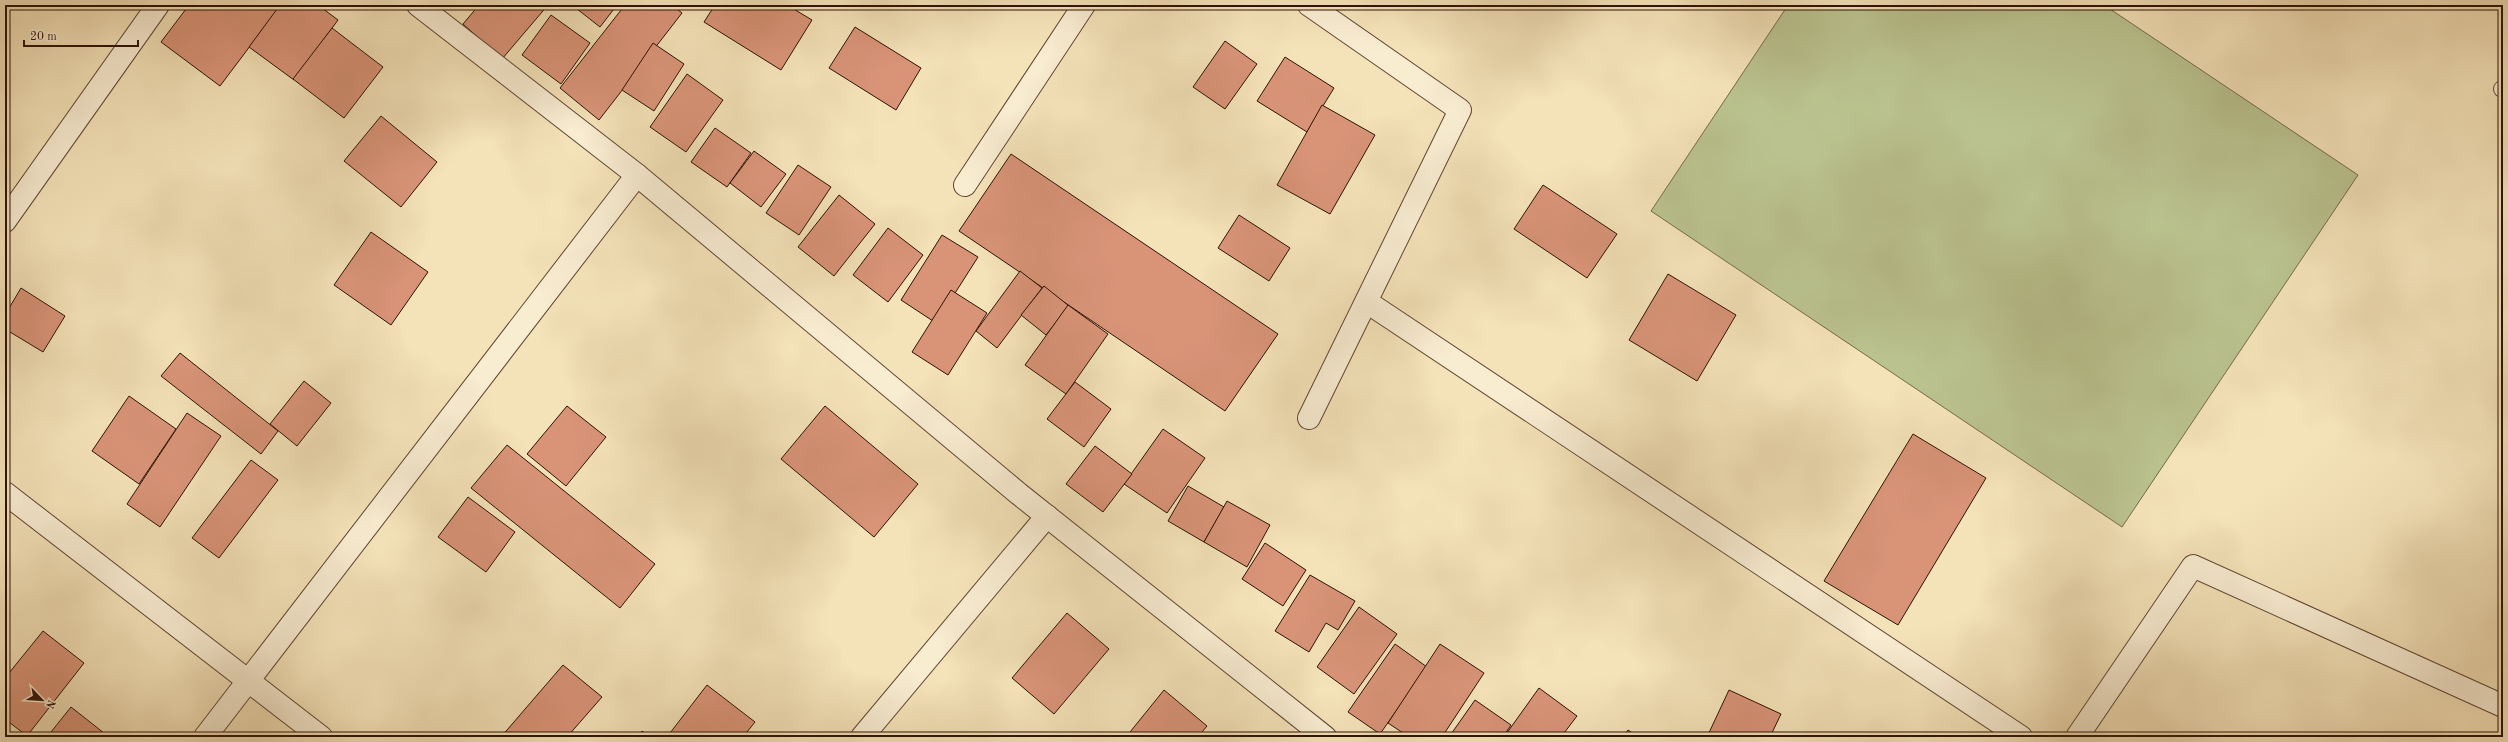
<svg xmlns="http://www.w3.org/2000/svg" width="2508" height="742" viewBox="0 0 2508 742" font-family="'Old Standard TT',serif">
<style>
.green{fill:#bac38f;stroke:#746a4a}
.building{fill:#d99478;stroke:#2e1204}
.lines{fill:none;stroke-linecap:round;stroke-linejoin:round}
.service-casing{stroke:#604631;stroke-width:18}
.minor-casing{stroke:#604631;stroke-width:24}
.service{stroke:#f8ecd1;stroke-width:16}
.minor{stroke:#f8ecd1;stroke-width:22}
</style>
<rect width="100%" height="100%" fill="#f4e2b8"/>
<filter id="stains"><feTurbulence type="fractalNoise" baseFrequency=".005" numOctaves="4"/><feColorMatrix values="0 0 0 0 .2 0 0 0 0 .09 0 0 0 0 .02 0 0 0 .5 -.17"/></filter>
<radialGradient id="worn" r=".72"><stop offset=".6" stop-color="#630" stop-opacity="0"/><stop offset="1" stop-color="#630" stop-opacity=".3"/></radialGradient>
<!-- green -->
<path class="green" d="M1788,5h316l254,170 -236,352 -471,-316z"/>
<!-- building -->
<g class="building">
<path d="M189,5h92l-61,81 -59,-44z"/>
<path d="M280,5h38l20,15 -44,60 -45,-33z"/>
<path d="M479,5h69l-46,54 -39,-35z"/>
<path d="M572,5h45l-17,22z"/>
<path d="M625,5h47l10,8 -83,107 -39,-32z"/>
<path d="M715,5h72l25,15 -31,50 -77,-48z"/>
<path d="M551,15l39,28 -29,41 -39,-29z"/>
<path d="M855,27l66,41 -25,42 -67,-42z"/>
<path d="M332,28l51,39 -39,51 -51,-39z"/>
<path d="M1225,41l32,23 -32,45 -32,-22z"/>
<path d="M653,43l31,21 -30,47 -32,-21z"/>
<path d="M1285,57l49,31 -27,44 -50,-31z"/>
<path d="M687,74l36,26 -37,52 -36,-25z"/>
<path d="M1322,105l53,30 -45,79 -53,-29z"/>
<path d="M381,116l56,46 -36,45 -57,-46z"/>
<path d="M715,128l36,25 -24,34 -36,-25z"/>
<path d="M754,151l32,23 -25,33 -31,-24z"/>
<path d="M1011,154l267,180 -53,77 -266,-180z"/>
<path d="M798,165l33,22 -32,48 -33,-22z"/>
<path d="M1543,185l74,49 -30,44 -73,-49z"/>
<path d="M839,195l36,29 -41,52 -36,-29z"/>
<path d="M1239,215l51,33 -21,33 -51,-33z"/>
<path d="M888,228l35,27 -35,47 -35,-27z"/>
<path d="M371,232l57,40 -37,53 -57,-40z"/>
<path d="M942,235l36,22 -42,66 -35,-23z"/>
<path d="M1020,271l22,17 -45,60 -21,-17z"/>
<path d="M1668,274l68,41 -39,66 -68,-41z"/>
<path d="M1044,286l25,20 -23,29 -25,-20z"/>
<path d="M21,288l44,28 -22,36 -38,-23v-14z"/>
<path d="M951,290l36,23 -39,62 -36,-23z"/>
<path d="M1068,305l40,29 -42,60 -41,-29z"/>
<path d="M180,353l98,78 -17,23 -100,-78z"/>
<path d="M304,381l27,22 -34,43 -27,-22z"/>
<path d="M1075,382l36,27 -27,38 -37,-28z"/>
<path d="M129,396l47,33 -37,55 -47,-33z"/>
<path d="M567,406l39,31 -40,49 -39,-32z"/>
<path d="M825,406l93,78 -44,53 -93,-78z"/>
<path d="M187,413l34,23 -61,91 -33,-23z"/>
<path d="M1163,429l42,29 -38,55 -43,-29z"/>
<path d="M1913,434l73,44 -88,147 -74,-44z"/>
<path d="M507,445l148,119 -35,44 -149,-120z"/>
<path d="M1095,446l37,28 -29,38 -37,-28z"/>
<path d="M251,460l27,20 -59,78 -27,-20z"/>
<path d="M1188,486l36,21 -20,35 -36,-21z"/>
<path d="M468,497l47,35 -29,40 -48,-35z"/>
<path d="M1227,501l43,24 -23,42 -43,-25z"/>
<path d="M1265,543l41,27 -23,36 -41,-27z"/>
<path d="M1310,575l45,26 -17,29 -12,-7 -17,29 -34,-21z"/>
<path d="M1359,607l38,27 -43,60 -37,-27z"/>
<path d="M1067,613l42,36 -55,65 -42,-36z"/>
<path d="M43,631l41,32 -57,73 -22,-17v-41z"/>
<path d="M1395,644l32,23 -47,67 -32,-22z"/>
<path d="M1440,644l44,29 -42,64h-33l-21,-14z"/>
<path d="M563,665l39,32 -35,40h-66z"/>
<path d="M707,685l48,37 -12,15h-67l-6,-4z"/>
<path d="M1539,688l38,28 -16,21h-57z"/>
<path d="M1164,690l43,36 -9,11h-72z"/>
<path d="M1729,690l52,24 -11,23h-63z"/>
<path d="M1475,700l36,25 -8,12h-54z"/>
<path d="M71,707l38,30h-62z"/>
<path d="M1628,730l10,7h-15z"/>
<path d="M642,731l8,6h-12z"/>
</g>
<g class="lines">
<defs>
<path id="service" d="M2502,89h1"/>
<g id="minor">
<path d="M418,5l219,170 382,319 306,243"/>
<path d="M1309,5l151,105 -151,308"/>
<path d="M965,185l119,-180"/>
<path d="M5,221l153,-216"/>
<path d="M1367,302l654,435"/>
<path d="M5,493l316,244"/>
<path d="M205,737l432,-562"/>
<path d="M862,737l185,-221"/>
<path d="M2077,737l116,-171 310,140"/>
</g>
</defs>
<!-- service casing -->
<use href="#service" class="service-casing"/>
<!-- minor casing -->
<use href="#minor" class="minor-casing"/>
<!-- service -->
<use href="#service" class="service"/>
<!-- minor -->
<use href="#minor" class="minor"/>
</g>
<!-- margin -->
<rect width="2508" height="742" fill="none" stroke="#f4e2b8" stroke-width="20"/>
<rect x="6" y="6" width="2496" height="730" fill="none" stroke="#2e1204" stroke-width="2"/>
<rect x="10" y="10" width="2488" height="722" fill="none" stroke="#2e1204"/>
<!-- north arrow -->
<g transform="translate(42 700) rotate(115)" stroke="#f8ecd1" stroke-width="3" paint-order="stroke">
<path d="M0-3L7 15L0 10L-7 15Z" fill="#2e1204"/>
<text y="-6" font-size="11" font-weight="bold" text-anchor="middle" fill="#2e1204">N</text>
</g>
<!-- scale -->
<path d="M24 40v6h114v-6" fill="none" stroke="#2e1204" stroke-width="2"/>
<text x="30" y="40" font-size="12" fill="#2e1204" stroke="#f8ecd1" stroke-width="3" paint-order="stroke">20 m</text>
<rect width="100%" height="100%" filter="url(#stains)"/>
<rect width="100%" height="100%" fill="url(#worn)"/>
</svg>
